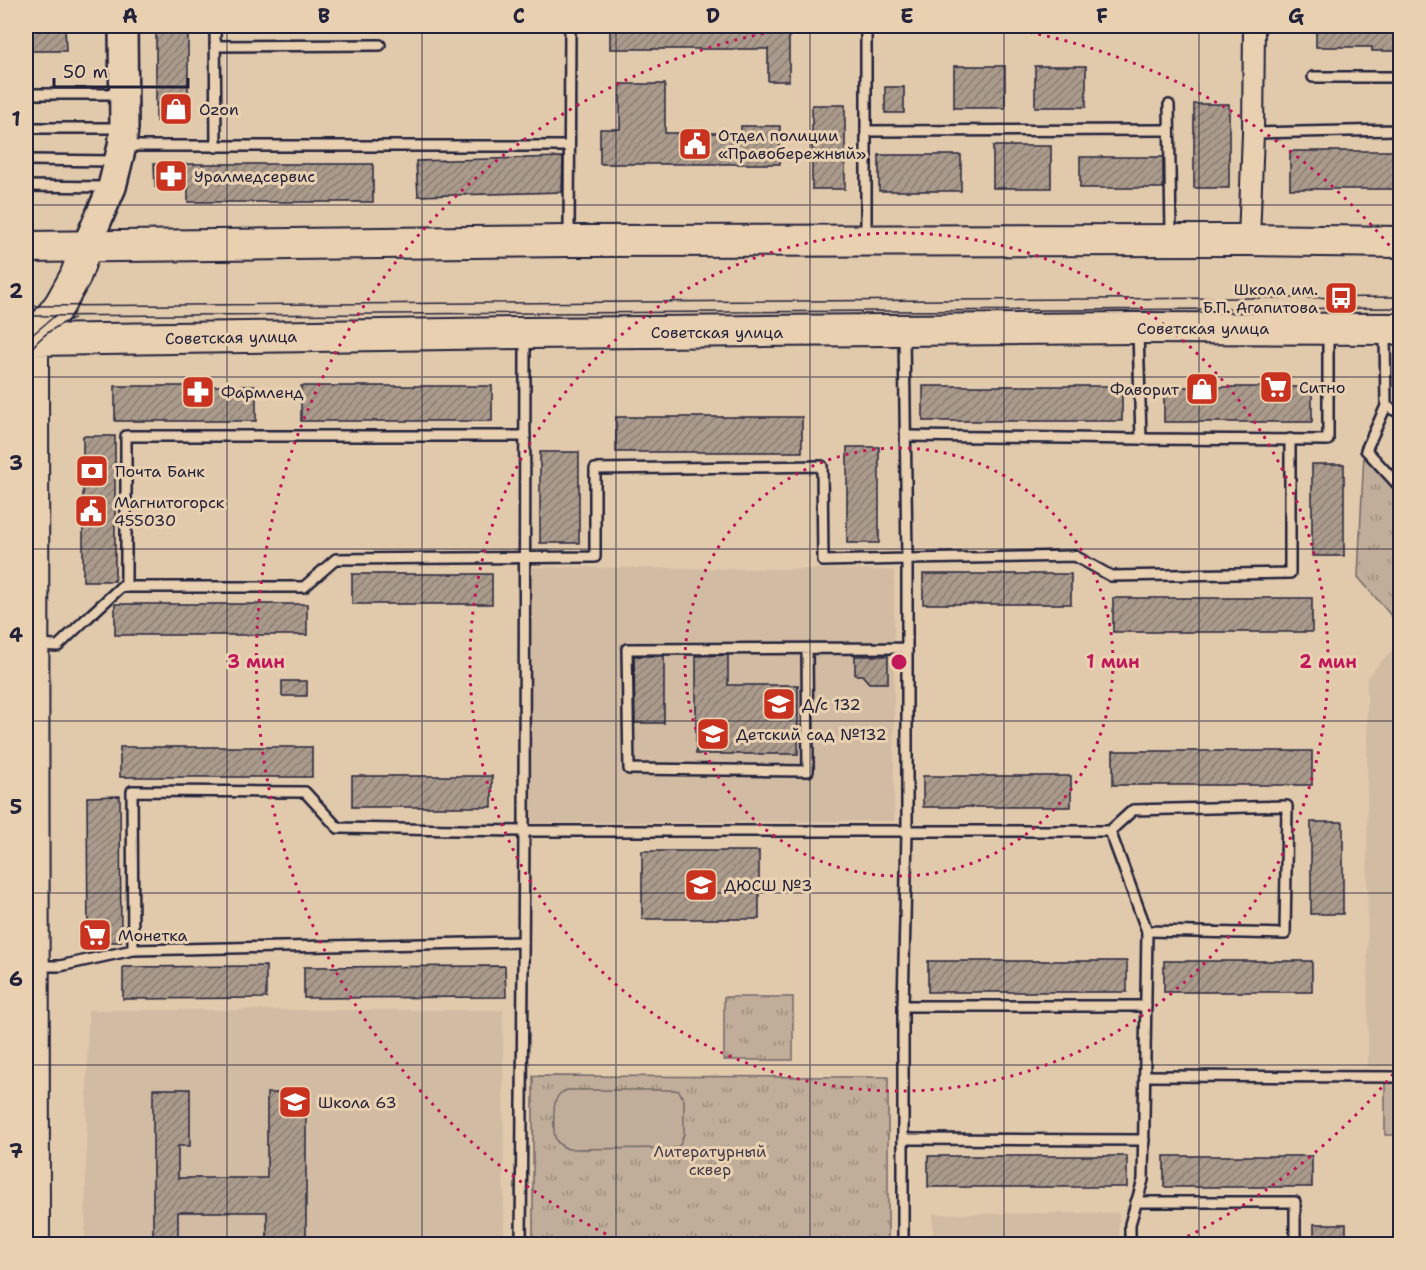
<svg xmlns="http://www.w3.org/2000/svg" width="1426" height="1270" viewBox="0 0 1426 1270" font-family="'Shantell Sans',sans-serif">
<style>
.built{fill:#d1bba2}
.park{fill:url(#park-tufts);stroke:#72686a;stroke-width:1.5}
.garden{fill:#c1ae9a;stroke:#72686a;stroke-width:1.5}
.building{fill:url(#building-hatch);stroke:#22223b;stroke-width:1.5}
.lines{fill:none;stroke-linecap:round;stroke-linejoin:round}
.lane-casing{stroke:#22223b;stroke-width:14}
.street-casing{stroke:#22223b;stroke-width:24}
.secondary-casing{stroke:#22223b;stroke-width:32}
.primary-casing{stroke:#22223b;stroke-width:34}
.lane{stroke:#e9d0b1;stroke-width:9}
.street{stroke:#e9d0b1;stroke-width:20}
.secondary{stroke:#e9d0b1;stroke-width:27}
.primary{stroke:#e9d0b1;stroke-width:30}
.tram{stroke:#22223b;stroke-width:1.5}
.grid{fill:none;stroke:#22223b;stroke-width:1.5;stroke-opacity:0.55}
.ring{fill:none;stroke:#c2185b;stroke-width:3;stroke-dasharray:3 6}
.labels{text-anchor:middle;stroke-width:6;stroke-linejoin:round;paint-order:stroke}
.poi-label{font-size:16px;fill:#22223b;stroke:#e9d0b1;text-anchor:start}
.street-label{font-size:16px;fill:#22223b;stroke:#e9d0b1}
.park-label{font-size:16px;fill:#423e4e;stroke:#e9d0b1}
.centre{fill:#c2185b;stroke:#e9d0b1;stroke-width:3}
.ring-label{font-size:18px;text-anchor:middle;font-weight:bold;fill:#c2185b;stroke:#e9d0b1;stroke-width:6;stroke-linejoin:round;paint-order:stroke}
.neatline{fill:none;stroke:#22223b;stroke-width:2}
.grid-label{font-size:20px;text-anchor:middle;font-weight:bold;fill:#22223b}
</style>
<defs>
<pattern id="park-tufts" width="24" height="20" patternUnits="userSpaceOnUse" patternTransform="scale(1.5)"><rect width="24" height="20" fill="#c1ae9a"/><path d="M3 7l-1-3M5 7V3M7 7l1-3M15 17l-1-3M17 17v-4M19 17l1-3" fill="none" stroke="#9c8d7f"/></pattern>
<pattern id="building-hatch" width="6" height="6" patternUnits="userSpaceOnUse" patternTransform="scale(1.5)"><rect width="6" height="6" fill="#ab9b8c"/><path d="M-1 1l2-2M0 6l6-6M5 7l2-2" fill="none" stroke="#8b7e74"/></pattern>
</defs>
<rect width="100%" height="100%" fill="#e1c9ac"/>
<filter id="ink" filterUnits="userSpaceOnUse"><feTurbulence type="fractalNoise" baseFrequency=".0167" numOctaves="2"/><feDisplacementMap in="SourceGraphic" scale="12" xChannelSelector="R" yChannelSelector="G"/><feConvolveMatrix kernelMatrix="1 2 1 2 8 2 1 2 1" color-interpolation-filters="sRGB"/></filter>
<g filter="url(#ink)">
<!-- built -->
<g class="built">
<path d="M532,567l362,3v251l-363,2z"/>
<path d="M1400,642v425h-32l-1,-390z"/>
<path d="M88,1010h415l1,234h-419z"/>
<path d="M1119,1213v31h-186v-30z"/>
</g>
<!-- park -->
<g class="park">
<path d="M1364,452l36,42v132l-42,-49z"/>
<rect x="724" y="997" width="69" height="63"/>
<path d="M533,1076l355,1v167h-355z"/>
</g>
<!-- garden -->
<g class="garden">
<rect x="1385" y="1083" width="15" height="52"/>
<path d="M567,1090h107l5,1 5,9v34l-4,11 -5,3 -107,1c-5,-2 -9,-4 -12,-9 -3,-6 -3,-34 0,-40 2,-6 6,-8 11,-10z"/>
</g>
<!-- building -->
<g class="building">
<path d="M26,26h39l1,25h-40z"/>
<path d="M610,26h179v55h-21v-32h-158z"/>
<path d="M1372,26h26v25h-26v-4h-56v-19h56z"/>
<rect x="156" y="33" width="32" height="88"/>
<rect x="954" y="66" width="51" height="42"/>
<rect x="1035" y="66" width="51" height="41"/>
<path d="M620,84h45v49h76v-7h39v38h-180v-35h20z"/>
<rect x="885" y="87" width="19" height="26"/>
<rect x="1194" y="104" width="35" height="84"/>
<rect x="812" y="105" width="33" height="84"/>
<rect x="993" y="146" width="58" height="42"/>
<rect x="1290" y="151" width="111" height="38"/>
<rect x="879" y="155" width="82" height="36"/>
<path d="M563,157l-1,35 -144,4 -2,-35z"/>
<rect x="1080" y="157" width="83" height="31"/>
<path d="M154,164h219v38h-185v-15h-33z"/>
<rect x="115" y="386" width="141" height="35"/>
<rect x="301" y="386" width="191" height="35"/>
<rect x="923" y="386" width="199" height="35"/>
<rect x="1164" y="387" width="148" height="35"/>
<rect x="616" y="417" width="186" height="35"/>
<rect x="83" y="436" width="32" height="145"/>
<rect x="847" y="447" width="32" height="96"/>
<rect x="540" y="452" width="39" height="91"/>
<rect x="1312" y="464" width="32" height="92"/>
<rect x="352" y="574" width="140" height="30"/>
<rect x="923" y="574" width="148" height="30"/>
<rect x="1113" y="598" width="199" height="34"/>
<rect x="115" y="604" width="192" height="31"/>
<path d="M728,655v30h70v69h-102v-98z"/>
<path d="M634,656h30v67h-29z"/>
<path d="M855,656h33v27h-19l-7,-8h-7z"/>
<rect x="282" y="681" width="25" height="15"/>
<rect x="120" y="747" width="192" height="30"/>
<rect x="1113" y="751" width="199" height="34"/>
<rect x="352" y="776" width="140" height="31"/>
<rect x="923" y="776" width="148" height="31"/>
<path d="M120,796l1,146h-33l-1,-145z"/>
<rect x="1311" y="822" width="32" height="92"/>
<rect x="642" y="851" width="117" height="68"/>
<rect x="928" y="961" width="199" height="31"/>
<rect x="1164" y="961" width="148" height="31"/>
<path d="M266,966v32l-143,1v-32z"/>
<path d="M505,966l1,31 -202,1v-31z"/>
<path d="M153,1089h37v57h-12v32h89v-85h39v152h-39v-33h-89v33h-25z"/>
<rect x="928" y="1156" width="199" height="31"/>
<rect x="1164" y="1156" width="148" height="31"/>
<rect x="1314" y="1224" width="32" height="21"/>
</g>
<g class="lines">
<defs>
<g id="lane">
<path d="M215,26l1,121"/>
<path d="M866,26v209"/>
<path d="M215,46l165,-1"/>
<path d="M1313,77h87"/>
<path d="M26,94h96"/>
<path d="M1169,105l2,130"/>
<path d="M26,128h96"/>
<path d="M866,131l303,-1"/>
<path d="M1253,133l142,-3 5,-6"/>
<path d="M125,146h444"/>
<path d="M26,160l90,1"/>
<path d="M26,186l81,1"/>
<path d="M569,236l1,-210"/>
<path d="M1138,331l3,108"/>
<path d="M1385,334l1,72 14,7"/>
<path d="M1386,406l-20,44 34,37"/>
<path d="M906,436l235,3 187,1v-106"/>
<path d="M126,587v-151h399"/>
<path d="M36,645l22,1 26,-25 37,-34h183l32,-28 259,-2v-88l227,-3 1,95 84,-2 -3,-225"/>
<path d="M807,649l1,122 -179,-2 -2,-120 280,-1v-89l168,-3 36,20 179,-3v-134"/>
<path d="M1110,831l23,-21 154,-4 -2,128 -138,-3"/>
<path d="M133,950l-1,-159 173,1 33,36 186,3 1,-495"/>
<path d="M36,966h24l73,-16 390,-8"/>
<path d="M903,1006h243"/>
<path d="M1145,1076l255,1"/>
<path d="M903,1139l241,1"/>
<path d="M1136,1202h159v42"/>
<path d="M521,1244l3,-413h586l37,100 -4,249 -13,44v20"/>
<path d="M903,1244v-238l4,-174v-184"/>
</g>
<path id="street" d="M1249,240l4,-107 1,-107"/>
<path id="secondary" d="M86,247l26,-60 10,-41 2,-18 -1,-102"/>
<g id="primary">
<path d="M26,247l543,-6 680,-1 151,2"/>
<path d="M26,340h7l27,-36 15,-27 11,-30"/>
<path d="M34,1244l-1,-904 492,-7 613,-5 262,1"/>
</g>
</defs>
<!-- lane casing -->
<use href="#lane" class="lane-casing"/>
<!-- street casing -->
<use href="#street" class="street-casing"/>
<!-- secondary casing -->
<use href="#secondary" class="secondary-casing"/>
<!-- primary casing -->
<use href="#primary" class="primary-casing"/>
<!-- lane -->
<use href="#lane" class="lane"/>
<!-- street -->
<use href="#street" class="street"/>
<!-- secondary -->
<use href="#secondary" class="secondary"/>
<!-- primary -->
<use href="#primary" class="primary"/>
<!-- tram -->
<g class="tram">
<path d="M26,306l1374,-9"/>
<path d="M26,316l1374,-8"/>
<path d="M26,340l30,-25"/>
<path d="M26,357c10,-18 29,-31 48,-39"/>
</g>
</g>
</g>
<!-- grid -->
<path class="grid" d="M227,26v1218M422,26v1218M616,26v1218M810,26v1218M1004,26v1218M1199,26v1218M26,205h1374M26,377h1374M26,549h1374M26,721h1374M26,893h1374M26,1065h1374"/>
<!-- distance rings -->
<g class="ring">
<circle cx="899" cy="662" r="214"/>
<circle cx="899" cy="662" r="429"/>
<path d="M1399 1067A643 643 0 0 1 1176 1242M622 1242A643 643 0 0 1 804 26M994 26A643 643 0 0 1 1399 257"/>
</g>
<!-- icons -->
<defs>
<symbol id="shop-square" viewBox="-11 -11 22 22"><rect x="-9" y="-9" width="18" height="18" rx="4" fill="#c8321e" stroke="#e9d0b1"/><path d="M-5-2.5h2.3a2.7 3.5 0 0 1 5.4 0H5L5.5 6h-11ZM-1.5-2.5h3a1.5 2.3 0 0 0-3 0Z" fill="#fff"/></symbol>
<symbol id="civic-square" viewBox="-11 -11 22 22"><rect x="-9" y="-9" width="18" height="18" rx="4" fill="#c8321e" stroke="#e9d0b1"/><path d="M-.6-6.5H3V-4.5H.6V-3L4-1V1h2V6H-6V1h2V-1L-.6-3ZM-1.2 2.5V6h2.4V2.5Z" fill="#fff"/></symbol>
<symbol id="pharmacy-square" viewBox="-11 -11 22 22"><rect x="-9" y="-9" width="18" height="18" rx="4" fill="#c8321e" stroke="#e9d0b1"/><path d="M-2-6h4v4h4v4h-4v4h-4v-4h-4v-4h4Z" fill="#fff"/></symbol>
<symbol id="bus-square" viewBox="-11 -11 22 22"><rect x="-9" y="-9" width="18" height="18" rx="4" fill="#c8321e" stroke="#e9d0b1"/><path d="M-5-6H5V4H4V6H2V4H-2V6H-4V4H-5ZM-3.5-4V0h7V-4ZM-3.5 1.2v1.5H-2V1.2ZM2 1.2v1.5H3.5V1.2Z" fill="#fff"/></symbol>
<symbol id="supermarket-square" viewBox="-11 -11 22 22"><rect x="-9" y="-9" width="18" height="18" rx="4" fill="#c8321e" stroke="#e9d0b1"/><path d="M-6-5.5h2.5l.6 2H6L4.5 2H-2.5L-4.4-4H-6ZM-1.5 3.2a1.3 1.3 0 1 0 .1 0ZM3 3.2a1.3 1.3 0 1 0 .1 0Z" fill="#fff"/></symbol>
<symbol id="bank-square" viewBox="-11 -11 22 22"><rect x="-9" y="-9" width="18" height="18" rx="4" fill="#c8321e" stroke="#e9d0b1"/><path d="M-6-4H6V4H-6ZM0-2.3a2.3 2.3 0 1 0 0 4.6a2.3 2.3 0 1 0 0-4.6Z" fill="#fff"/></symbol>
<symbol id="school-square" viewBox="-11 -11 22 22"><rect x="-9" y="-9" width="18" height="18" rx="4" fill="#c8321e" stroke="#e9d0b1"/><path d="M0-5L7-2L0 1L-7-2ZM-4 1L0 2.5L4 1V4Q0 6-4 4Z" fill="#fff"/></symbol>
</defs>
<g fill-rule="evenodd">
<use href="#shop-square" x="157" y="90" width="38" height="38"/>
<use href="#civic-square" x="676" y="125" width="38" height="38"/>
<use href="#pharmacy-square" x="152" y="157" width="38" height="38"/>
<use href="#bus-square" x="1322" y="279" width="38" height="38"/>
<use href="#supermarket-square" x="1257" y="368" width="38" height="38"/>
<use href="#shop-square" x="1183" y="370" width="38" height="38"/>
<use href="#pharmacy-square" x="179" y="373" width="38" height="38"/>
<use href="#bank-square" x="73" y="452" width="38" height="38"/>
<use href="#civic-square" x="72" y="492" width="38" height="38"/>
<use href="#school-square" x="760" y="685" width="38" height="38"/>
<use href="#school-square" x="694" y="715" width="38" height="38"/>
<use href="#school-square" x="682" y="866" width="38" height="38"/>
<use href="#supermarket-square" x="76" y="916" width="38" height="38"/>
<use href="#school-square" x="276" y="1083" width="38" height="38"/>
</g>
<g class="labels">
<!-- poi labels -->
<g class="poi-label">
<text x="199" y="115">Ozon</text>
<text x="718" y="141">Отдел полиции<tspan x="718" dy="18">«Правобережный»</tspan></text>
<text x="194" y="182">Уралмедсервис</text>
<text x="1318" y="295" text-anchor="end">Школа им.<tspan x="1318" dy="18">Б.П. Агапитова</tspan></text>
<text x="1299" y="393">Ситно</text>
<text x="1179" y="395" text-anchor="end">Фаворит</text>
<text x="221" y="398">Фармленд</text>
<text x="115" y="477">Почта Банк</text>
<text x="114" y="508">Магнитогорск<tspan x="114" dy="18">455030</tspan></text>
<text x="802" y="710">Д/с 132</text>
<text x="736" y="740">Детский сад №132</text>
<text x="724" y="891">ДЮСШ №3</text>
<text x="118" y="941">Монетка</text>
<text x="318" y="1108">Школа 63</text>
</g>
<!-- street labels -->
<g class="street-label">
<text x="1203" y="334">Советская улица</text>
<text x="717" y="338">Советская улица</text>
<text transform="translate(231 337) rotate(-1)" y="6">Советская улица</text>
</g>
<!-- park labels -->
<g class="park-label">
<text x="710" y="1157">Литературный<tspan x="710" dy="18">сквер</tspan></text>
</g>
</g>
<circle cx="899" cy="662" r="9" class="centre"/>
<g class="ring-label">
<text x="1113" y="668">1 мин</text>
<text x="1328" y="668">2 мин</text>
<text x="256" y="668">3 мин</text>
</g>
<!-- margin -->
<rect width="1426" height="1270" fill="none" stroke="#e9d0b1" stroke-width="66"/>
<!-- scale -->
<path d="M54 78v9h134v-9" fill="none" stroke="#22223b" stroke-width="3"/>
<text x="63" y="78" font-size="18" fill="#22223b" stroke="#e9d0b1" stroke-width="4.5" paint-order="stroke">50 m</text>
<rect x="33" y="33" width="1360" height="1204" class="neatline"/>
<g class="grid-label">
<text x="130" y="23">A</text>
<text x="324" y="23">B</text>
<text x="519" y="23">C</text>
<text x="713" y="23">D</text>
<text x="907" y="23">E</text>
<text x="1102" y="23">F</text>
<text x="1296" y="23">G</text>
<text x="16" y="126">1</text>
<text x="16" y="298">2</text>
<text x="16" y="470">3</text>
<text x="16" y="642">4</text>
<text x="16" y="814">5</text>
<text x="16" y="986">6</text>
<text x="16" y="1158">7</text>
</g>
</svg>
